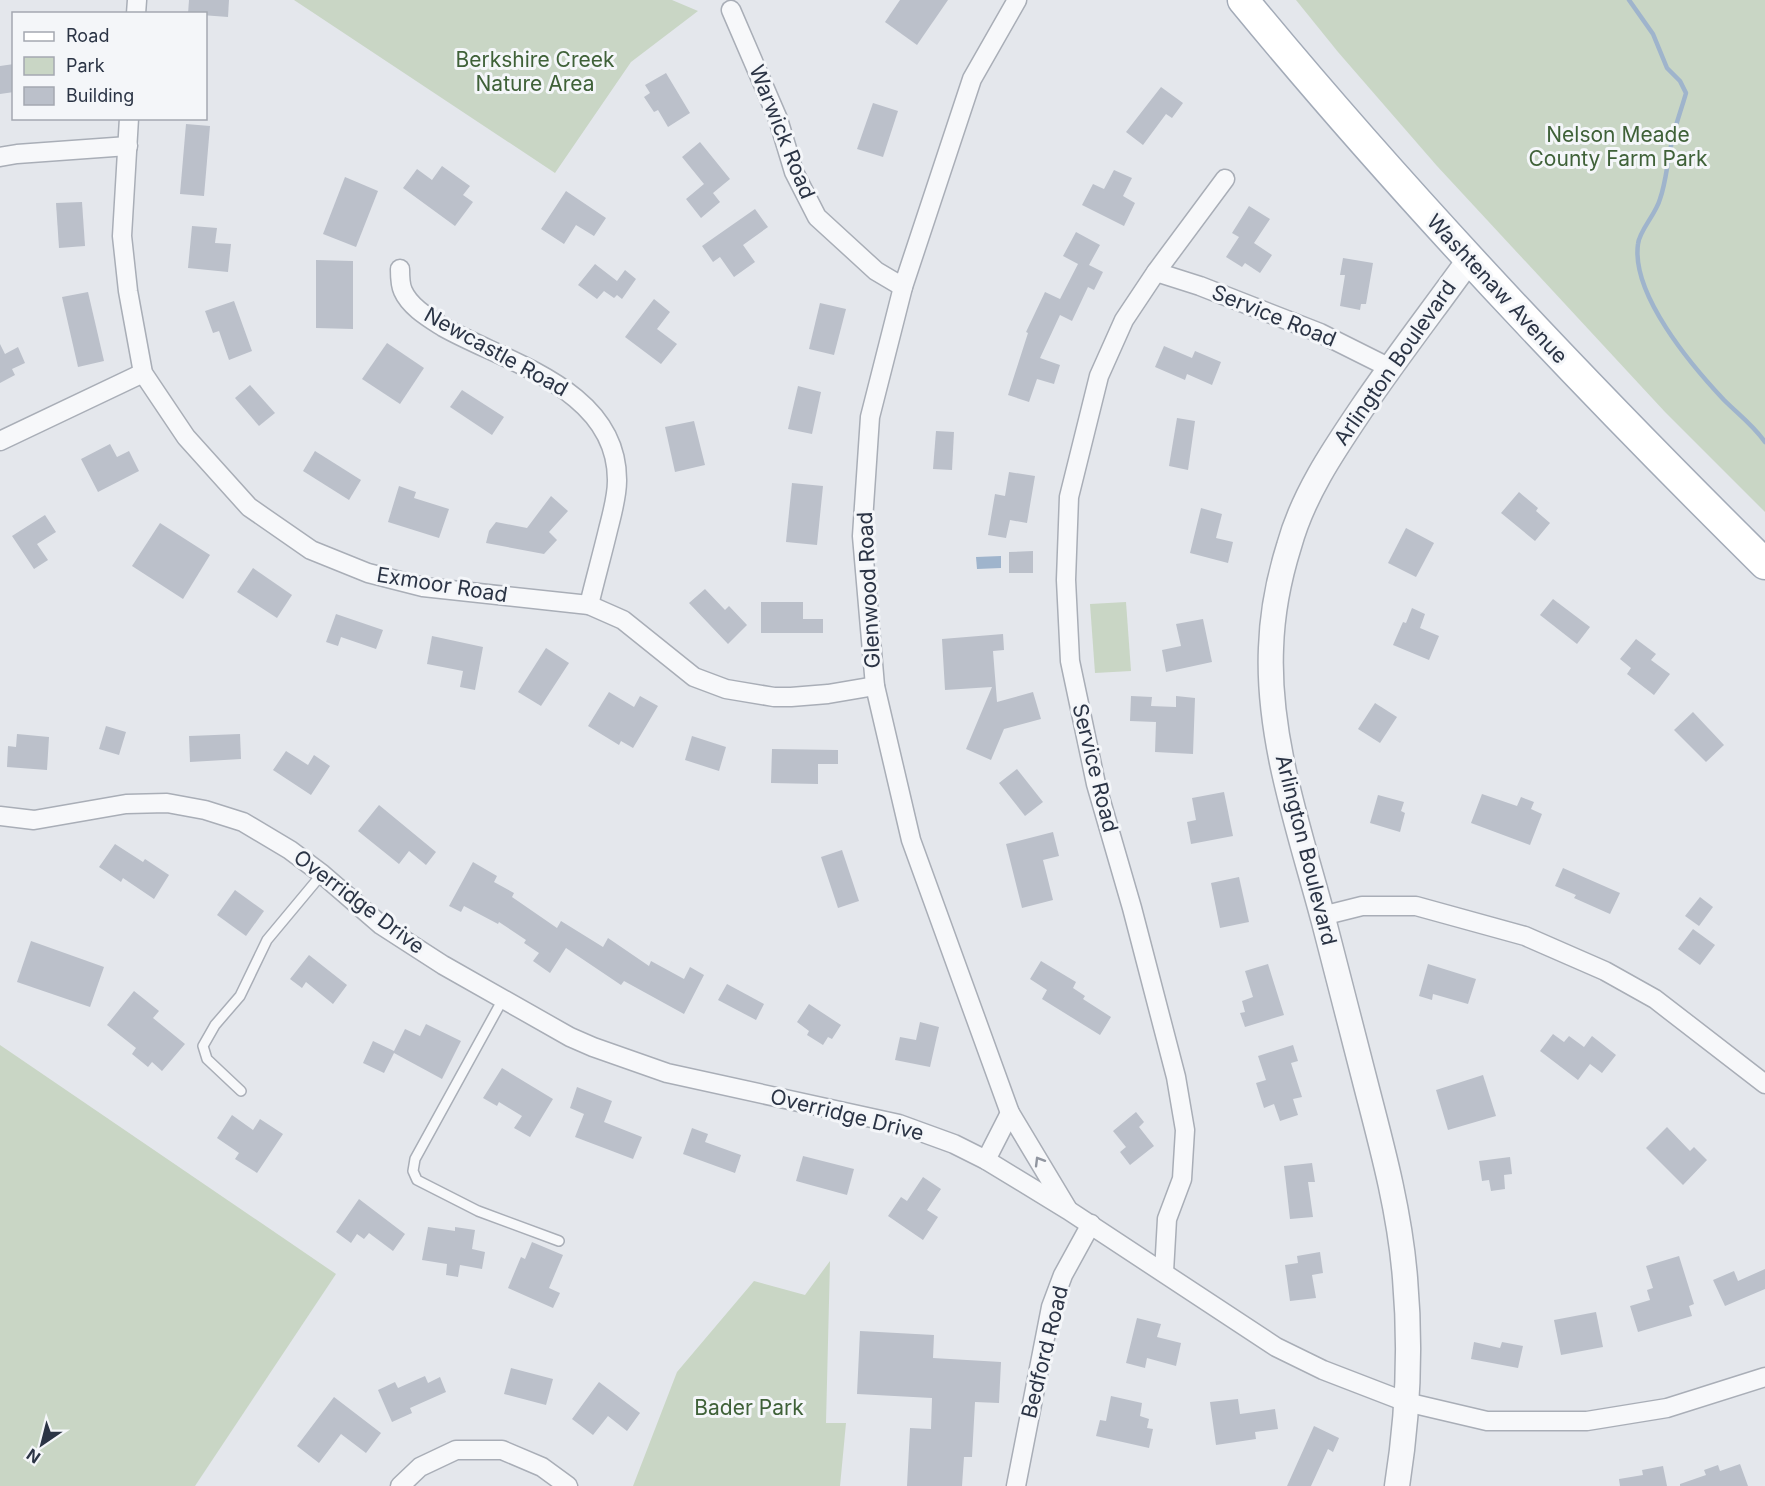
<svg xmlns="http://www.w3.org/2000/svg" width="1765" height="1486" viewBox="0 0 1765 1486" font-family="Inter,sans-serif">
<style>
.green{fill:#c9d6c5}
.water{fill:#9fb4cc}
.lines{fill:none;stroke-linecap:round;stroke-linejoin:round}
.stream{stroke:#9fb4cc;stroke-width:4.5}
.building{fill:#bbc0ca}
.service-casing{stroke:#a9aeb7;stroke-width:12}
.minor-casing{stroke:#a9aeb7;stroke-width:21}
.tertiary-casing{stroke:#a9aeb7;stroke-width:27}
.primary-casing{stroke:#a3abb8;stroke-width:33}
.service{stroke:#f7f8fa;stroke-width:9}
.minor{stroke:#f7f8fa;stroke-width:18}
.tertiary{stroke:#f7f8fa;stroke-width:24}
.primary{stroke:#fff;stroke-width:30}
.oneway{stroke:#9196a0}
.labels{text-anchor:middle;stroke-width:6;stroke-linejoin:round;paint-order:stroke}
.park-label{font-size:21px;fill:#3f6138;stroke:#f4f6f9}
.street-label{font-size:21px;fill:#2b3445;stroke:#f4f6f9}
</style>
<rect width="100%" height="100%" fill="#e4e7ec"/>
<!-- green -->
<g class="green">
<path d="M294,0h378l26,11 -67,51 -76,111z"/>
<path d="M1296,0h469v512l-100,-100 -228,-246 -99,-114z"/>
<path d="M1126,602l5,69 -36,2 -5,-69z"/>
<path d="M0,1045l336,229 -141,212h-195z"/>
<path d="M830,1261l-4,162h20l-6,63h-207l44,-114 77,-91 51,14z"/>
</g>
<!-- water -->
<path class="water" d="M1001,556v12l-24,1 -1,-12z"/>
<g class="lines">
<!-- stream -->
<path class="stream" d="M1629,0l24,34 14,34 13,13 6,12c-5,18 -12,35 -15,53 -4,18 -5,36 -11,53 -4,15 -21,32 -22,45 -7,50 53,121 86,156 14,14 29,25 41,42"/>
</g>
<!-- building -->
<g class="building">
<path d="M189,0h40l-1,17 -40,-3z"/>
<path d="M900,0h48l-31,45 -32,-23z"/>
<path d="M14,64v28l-14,2v-28z"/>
<path d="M666,73l24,40 -22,14 -10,-17 -4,2 -10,-15 6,-4 -5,-8z"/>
<path d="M1161,87l22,16 -11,15 -6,-4 -23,31 -17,-13z"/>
<path d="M873,103l25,8 -15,46 -26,-8z"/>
<path d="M186,124l24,2 -6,70 -24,-2z"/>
<path d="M700,142l30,37 -17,14 7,9 -19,16 -15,-19 18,-15 -22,-27z"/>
<path d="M442,166l28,20 -7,9 10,7 -18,24 -52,-38 14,-19 15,11z"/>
<path d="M1114,170l18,8 -9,18 12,7 -11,23 -42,-21 11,-21 11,5z"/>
<path d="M345,177l33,14 -22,56 -33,-13z"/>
<path d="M566,191l40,27 -12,18 -18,-11 -12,19 -23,-15z"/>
<path d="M82,202l3,44 -26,2 -3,-45z"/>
<path d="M1249,206l21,13 -16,24 18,12 -12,18 -15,-10 -3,4 -16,-10 13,-20 -7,-4z"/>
<path d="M755,209l13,18 -25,18 12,17 -21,15 -14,-20 -7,5 -11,-16z"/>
<path d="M192,226l25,2 -2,15 16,1 -3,28 -40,-4z"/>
<path d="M1076,232l24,13 -11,20 14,7 -9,18 -6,-3 -16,34 -12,-6 -20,43 20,7 -6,19 -17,-5 -8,23 -21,-7 20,-62 -2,-1 19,-40 15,7 18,-35 -15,-8z"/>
<path d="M1343,258l30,5 -7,41h-5l-1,6 -20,-4 5,-31h-5z"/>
<path d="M316,260l37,1v68l-37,-1z"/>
<path d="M595,264l22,17 8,-11 11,9 -14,20 -5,-4 -3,3 -10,-7 -7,8 -19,-14z"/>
<path d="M88,292l16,69 -26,6 -16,-70z"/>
<path d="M654,299l16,13 -13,17 20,15 -16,20 -36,-27z"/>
<path d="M234,301l18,50 -23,9 -10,-29 -6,2 -8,-22z"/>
<path d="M820,303l26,6 -12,46 -25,-6z"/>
<path d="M387,343l37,25 -24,36 -38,-25z"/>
<path d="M0,344l5,10 13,-7 7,16 -13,6 3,6 -15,8z"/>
<path d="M1164,346l28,12 3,-7 26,11 -9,23 -25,-11 -2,6 -30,-13z"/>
<path d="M250,385l25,28 -16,13 -24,-28z"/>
<path d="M798,386l23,6 -9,42 -24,-5z"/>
<path d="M462,390l42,27 -12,18 -42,-28z"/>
<path d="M1177,418l18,3 -7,49 -19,-4z"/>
<path d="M694,421l11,44 -30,7 -10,-45z"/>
<path d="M936,431l18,1 -2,38 -19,-1z"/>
<path d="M110,444l7,13 12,-6 10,20 -41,21 -17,-33z"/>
<path d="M315,451l46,29 -12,20 -46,-29z"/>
<path d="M1009,472l26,4 -8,47 -17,-3 -4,18 -18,-3 7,-41 10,2z"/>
<path d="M792,483l31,3 -6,59 -31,-3z"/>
<path d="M399,486l17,6 -2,6 35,11 -10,29 -51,-16z"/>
<path d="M1519,492l19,16 -2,3 14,12 -15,18 -34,-28z"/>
<path d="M551,496l17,15 -19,21 8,8 -13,14 -58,-11 3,-12 7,-9 31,6z"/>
<path d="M1201,508l21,6 -6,24 17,4 -5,21 -38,-10z"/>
<path d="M45,515l11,17 -19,12 11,16 -14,9 -22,-33z"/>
<path d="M160,523l50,32 -27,44 -51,-33z"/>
<path d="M1406,528l28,15 -18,34 -28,-14z"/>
<path d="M1033,551v22h-24v-21z"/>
<path d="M253,568l39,27 -15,23 -40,-26z"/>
<path d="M705,589l20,21 4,-4 18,19 -19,19 -39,-41z"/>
<path d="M1553,599l37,28 -13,17 -37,-29z"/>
<path d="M761,602h42v17h20v14h-62z"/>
<path d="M1412,608l13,6 -5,14 19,8 -10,24 -36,-15 10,-23 3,1z"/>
<path d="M336,614l47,16 -7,19 -35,-12 -3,9 -12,-4z"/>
<path d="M1203,619l9,43 -46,10 -4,-22 19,-4 -5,-22z"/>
<path d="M1003,634l1,16 -11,1 4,51 36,-10 8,27 -37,10 -13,31 -25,-11 26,-62 -47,3 -3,-51z"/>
<path d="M432,636l51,11 -8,43 -15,-3 3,-16 -36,-7z"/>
<path d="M1636,639l20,15 -5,6 19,14 -16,21 -27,-21 4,-6 -11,-9z"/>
<path d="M546,648l23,15 -28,43 -23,-14z"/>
<path d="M609,692l25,15 6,-11 18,10 -25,42 -12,-7 -2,4 -31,-19z"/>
<path d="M1131,696l21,1 -1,9 25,1v-11l19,2 -2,56 -38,-2 1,-30 -26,-1z"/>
<path d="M1375,703l22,14 -17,26 -22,-14z"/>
<path d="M1693,712l31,33 -18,17 -32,-32z"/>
<path d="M106,726l20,6 -7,23 -20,-6z"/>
<path d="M17,734l32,3 -2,33 -40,-3 1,-21 8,1z"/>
<path d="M240,734l1,25 -51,3 -1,-26z"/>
<path d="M692,736l34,11 -7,24 -34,-11z"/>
<path d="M772,749l66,1v14h-20v20l-47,-1z"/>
<path d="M286,751l22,14 6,-10 16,11 -19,29 -38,-25z"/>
<path d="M1017,769l26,33 -18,14 -26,-33z"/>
<path d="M1224,792l9,44 -42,8 -4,-22 9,-2 -4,-22z"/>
<path d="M1482,794l35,12 4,-9 13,5 -3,7 11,5 -12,31 -59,-22z"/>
<path d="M1378,795l26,7 -3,9 4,2 -5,19 -30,-9z"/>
<path d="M379,805l57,47 -10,13 -17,-14 -10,13 -41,-33z"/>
<path d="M1053,832l6,24 -16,4 10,40 -31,8 -16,-64z"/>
<path d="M115,844l28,18 2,-3 24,16 -15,24 -31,-21 -2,4 -22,-15z"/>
<path d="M842,850l17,51 -21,7 -17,-51z"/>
<path d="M473,862l24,14 -3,6 20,11 -2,4 45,31 4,-7 42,26 5,-9 41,28 2,-5 33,18 6,-12 14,8 -20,39 -60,-33 -3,4 -55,-37 -16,25 -17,-12 6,-8 -15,-10 2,-3 -27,-18 -1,2 -34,-18 -3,6 -12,-6z"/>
<path d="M1563,868l57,25 -10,21 -36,-16 2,-3 -21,-9z"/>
<path d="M1239,877l10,45 -29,6 -9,-45z"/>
<path d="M235,890l29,21 -18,25 -29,-21z"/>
<path d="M1700,897l13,10 -14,19 -14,-10z"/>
<path d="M1693,929l22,16 -15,20 -22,-16z"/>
<path d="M31,941l73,26 -14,40 -73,-25z"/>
<path d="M309,955l38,30 -14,19 -27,-22 -4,6 -12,-9z"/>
<path d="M1041,961l35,21 -3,6 12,8 -2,3 28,18 -11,18 -58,-36 5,-9 -17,-11z"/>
<path d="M1268,964l16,51 -39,12 -5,-14 5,-1 -3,-11 11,-4 -8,-26z"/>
<path d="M1428,964l48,15 -8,25 -35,-10 -1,6 -13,-4z"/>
<path d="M727,984l37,20 -8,16 -38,-20z"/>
<path d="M134,991l25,20 -6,7 32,26 -23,27 -10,-9 -4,5 -16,-13 4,-6 -29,-23z"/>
<path d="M809,1004l32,21 -9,14 -4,-2 -5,8 -16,-10 2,-4 -12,-9z"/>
<path d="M920,1022l19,5 -9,40 -35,-7 5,-23 16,3z"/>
<path d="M426,1024l35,17 -19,38 -48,-26 -10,20 -21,-10 10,-22 21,10 11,-22 15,7z"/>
<path d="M1553,1034l11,8 5,-6 15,11 8,-11 24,19 -14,18 -12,-9 -12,16 -38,-29z"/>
<path d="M1293,1045l5,16 -7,2 11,34 -9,2 5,16 -18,6 -6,-17 -10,4 -8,-25 10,-3 -8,-24z"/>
<path d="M502,1068l51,31 -23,38 -16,-9 8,-12 -23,-14 -2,4 -14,-8z"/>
<path d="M1483,1075l13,41 -48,14 -12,-40z"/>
<path d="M577,1087l35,14 -8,21 38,15 -9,22 -58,-22 9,-23 -14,-6z"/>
<path d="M1136,1112l8,10 -5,5 15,19 -24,19 -10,-13 6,-5 -13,-16z"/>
<path d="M232,1115l21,15 7,-11 23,15 -26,39 -22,-14 4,-6 -22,-15z"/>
<path d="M1667,1127l23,24 4,-4 13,13 -24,25 -37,-37z"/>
<path d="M692,1128l16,6 -3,8 36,13 -6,18 -52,-19z"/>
<path d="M803,1156l51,13 -7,26 -51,-14z"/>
<path d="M1510,1157l2,17 -8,1 1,14 -14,2 -2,-11 -7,1 -3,-20z"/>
<path d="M1312,1163l3,19h-7l5,35 -23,2 -6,-53z"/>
<path d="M923,1177l18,12 -14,21 11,7 -15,23 -35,-24 13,-19 6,4z"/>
<path d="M359,1199l46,35 -12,17 -24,-18 -5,6 -7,-5 -6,9 -15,-11z"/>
<path d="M428,1227l27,4v-4l20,3 -3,19 13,3 -3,17 -22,-4 -2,12 -12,-2 1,-11 -25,-4z"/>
<path d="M532,1242l31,13 -14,33 11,5 -7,15 -45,-20 13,-31 4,2z"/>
<path d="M1320,1252l3,21 -11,2 4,23 -26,3 -5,-36 13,-2 -1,-7z"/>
<path d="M1679,1256l15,48 -5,2 3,10 -54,16 -8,-26 20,-6 -3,-10 6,-2 -7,-22z"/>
<path d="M1765,1269v20l-40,17 -12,-26 21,-9 4,10z"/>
<path d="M1596,1312l7,35 -42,8 -7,-35z"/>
<path d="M1137,1318l24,6 -4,13 24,6 -5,23 -29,-8 -2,10 -19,-5z"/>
<path d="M860,1331l74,4 -1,23 68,4 -2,41 -24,-1 -3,55h-8l-2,29h-55l3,-58 21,1 1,-31 -75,-4z"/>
<path d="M1474,1342l26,6 2,-6 21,4 -5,22 -47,-9z"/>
<path d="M511,1368l42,11 -7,26 -42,-11z"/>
<path d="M425,1376l3,7 12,-6 6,15 -36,16 2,5 -20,9 -14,-32 17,-8 3,6z"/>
<path d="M599,1382l41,31 -13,18 -19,-15 -15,19 -21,-16z"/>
<path d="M1111,1396l31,7 -2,13 9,3 -2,9 6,1 -4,19 -53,-12 4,-16 6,1z"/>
<path d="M334,1397l47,36 -15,20 -25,-19 -22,29 -22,-17z"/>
<path d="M1238,1399l2,15 35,-5 3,20 -23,3 1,7 -40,6 -6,-43z"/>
<path d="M1314,1426l25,12 -6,14 -5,-3 -17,37h-24z"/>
<path d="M1740,1464l8,22h-68v-2l26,-9 -2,-5 14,-5 2,6z"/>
<path d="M1663,1466l4,20h-47l-1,-7 24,-4 -1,-5z"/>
</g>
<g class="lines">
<defs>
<g id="service">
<path d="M503,999l-88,160 -2,12 4,9 61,31 81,30"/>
<path d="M241,1091l-34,-32 -4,-13 12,-21 25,-29 27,-56 55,-66"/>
</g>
<g id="minor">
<path d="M1017,0l-45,79 -69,208 -33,130 -8,119 13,150 36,154 99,273 57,95"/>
<path d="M731,10l47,109 16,53 23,45 59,54 27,16"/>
<path d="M136,14l1,-14"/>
<path d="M129,118l-7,118 6,55 15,82 43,64 63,70 62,43 57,23 55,14 166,18 34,15 71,57 32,12 48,8h17l37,-3 47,-8"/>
<path d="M0,157l17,-3 111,-8"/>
<path d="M400,269c0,6 0,16 3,22 7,16 26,27 40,36 64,36 175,62 174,154 0,16 -5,33 -9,49 -6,25 -13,50 -19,75"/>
<path d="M1156,272l44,14 120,47 70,35"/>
<path d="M0,441l143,-68"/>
<path d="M0,816l34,4 92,-16 41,-1 38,7 38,12 47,28 32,24 59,51 62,40 127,72 23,10 74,26 232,51 55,20 32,16 82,50 208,137 47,23 83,32 81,19h100l80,-13 98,-31"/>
<path d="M1322,916l40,-10h54l109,30 80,35 50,28 110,85"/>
<path d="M986,1160l24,-47"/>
<path d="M1164,1272l3,-53 15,-40 3,-49 -9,-53 -44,-169 -36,-124 -26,-123 -4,-81 3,-83 30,-121 25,-56 32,-48 69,-93"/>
<path d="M400,1486l20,-19 36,-17h46l40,17 26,19"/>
<path d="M1016,1486l35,-179 12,-32 28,-51"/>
</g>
<path id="tertiary" d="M1397,1486c11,-69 14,-139 8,-208 -5,-63 -21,-124 -37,-185 -15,-57 -29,-114 -44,-171 -23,-87 -57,-182 -53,-274 1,-33 8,-70 18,-102 14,-51 44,-95 73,-138 34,-50 71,-98 107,-148"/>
<path id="primary" d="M1243,0c163,198 340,384 522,564"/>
</defs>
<!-- service casing -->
<use href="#service" class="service-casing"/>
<!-- minor casing -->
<use href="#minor" class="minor-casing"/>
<!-- tertiary casing -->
<use href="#tertiary" class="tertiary-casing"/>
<!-- primary casing -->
<use href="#primary" class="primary-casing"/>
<!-- service -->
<use href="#service" class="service"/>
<!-- minor -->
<use href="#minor" class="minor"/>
<!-- tertiary -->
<use href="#tertiary" class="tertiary"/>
<!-- primary -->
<use href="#primary" class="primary"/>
</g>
<!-- one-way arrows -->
<defs><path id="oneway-chevron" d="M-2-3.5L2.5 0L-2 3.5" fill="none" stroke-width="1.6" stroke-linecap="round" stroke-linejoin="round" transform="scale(1.5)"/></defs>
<use class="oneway" href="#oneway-chevron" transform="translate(1039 1161) rotate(-121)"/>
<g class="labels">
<!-- park labels -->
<g class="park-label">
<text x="535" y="67">Berkshire Creek<tspan x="535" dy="24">Nature Area</tspan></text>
<text x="1618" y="142">Nelson Meade<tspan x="1618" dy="24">County Farm Park</tspan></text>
<text x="749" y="1415">Bader Park</text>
</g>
<!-- street labels -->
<g class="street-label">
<text transform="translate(782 132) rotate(68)" y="7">Warwick Road</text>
<text transform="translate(1497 289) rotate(47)" y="7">Washtenaw Avenue</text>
<text transform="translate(1274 316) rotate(22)" y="7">Service Road</text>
<text transform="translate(496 352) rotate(29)" y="7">Newcastle Road</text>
<text transform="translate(1395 363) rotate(-55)" y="7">Arlington Boulevard</text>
<text transform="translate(442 585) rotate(9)" y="7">Exmoor Road</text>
<text transform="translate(869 590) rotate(-93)" y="7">Glenwood Road</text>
<text transform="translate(1095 768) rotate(76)" y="7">Service Road</text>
<text transform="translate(1306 850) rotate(76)" y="7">Arlington Boulevard</text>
<text transform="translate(359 902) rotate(37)" y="7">Overridge Drive</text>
<text transform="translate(847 1115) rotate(14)" y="7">Overridge Drive</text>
<text transform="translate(1045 1352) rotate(-76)" y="7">Bedford Road</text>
</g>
</g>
<!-- legend -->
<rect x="12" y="12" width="195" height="108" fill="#f4f6f9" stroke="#a4a8b1" stroke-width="1.5"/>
<rect x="24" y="32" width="30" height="9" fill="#ffffff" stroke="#a4a8b1" stroke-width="1.5"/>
<text x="66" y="42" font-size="18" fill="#2b3445">Road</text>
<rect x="24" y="57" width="30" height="18" fill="#c9d6c5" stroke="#a4a8b1" stroke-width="1.5"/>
<text x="66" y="72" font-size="18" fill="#2b3445">Park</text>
<rect x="24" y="87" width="30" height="18" fill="#bbc0ca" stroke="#a4a8b1" stroke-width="1.5"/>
<text x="66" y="102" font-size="18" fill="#2b3445">Building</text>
<!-- north arrow -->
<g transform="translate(42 1444) rotate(215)" stroke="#f4f6f9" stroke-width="4.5" paint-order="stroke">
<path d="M0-4.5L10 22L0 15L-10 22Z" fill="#2b3445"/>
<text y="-9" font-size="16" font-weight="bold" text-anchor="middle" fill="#2b3445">N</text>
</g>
</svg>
